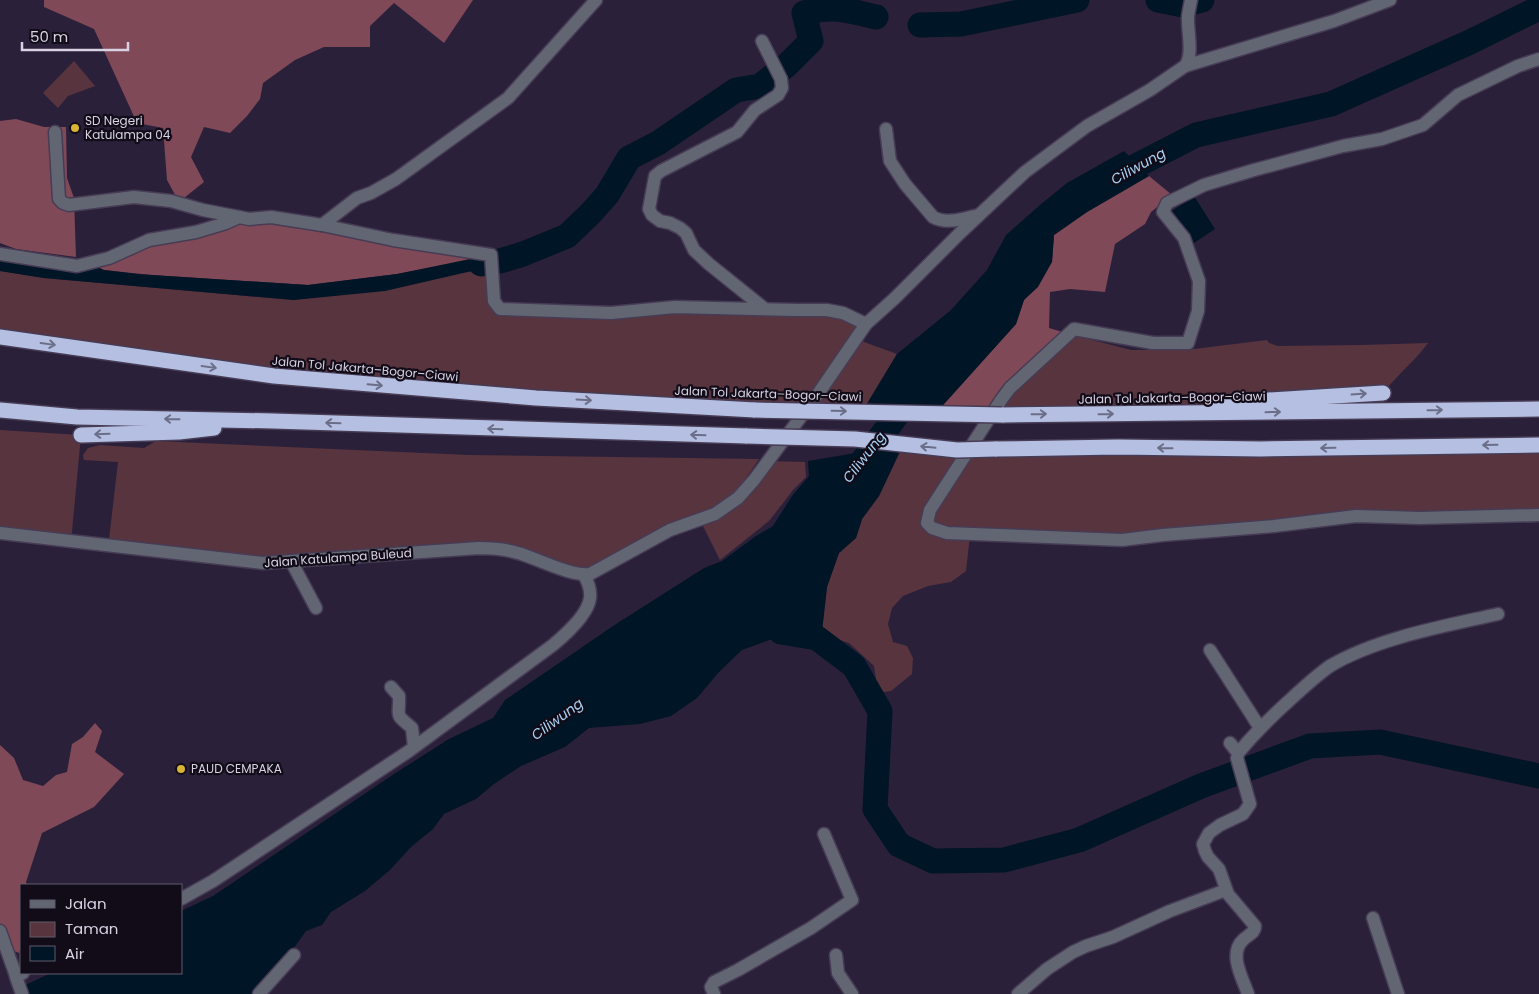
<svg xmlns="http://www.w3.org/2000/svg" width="1539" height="994" viewBox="0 0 1539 994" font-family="Poppins,sans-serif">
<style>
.green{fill:#58343e}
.forest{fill:#804958}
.water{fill:#001526}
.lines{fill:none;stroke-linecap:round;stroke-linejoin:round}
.river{stroke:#001526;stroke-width:25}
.minor-casing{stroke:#473c55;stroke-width:15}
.highway-casing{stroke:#473c55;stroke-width:18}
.minor{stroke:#626673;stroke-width:12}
.highway{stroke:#b5bfe1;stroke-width:15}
.highway-bridge-casing{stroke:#473c55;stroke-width:18;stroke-linecap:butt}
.highway-bridge{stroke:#b5bfe1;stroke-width:15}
.oneway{stroke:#6b6e87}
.poi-dot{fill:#d7b434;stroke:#110c18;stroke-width:2}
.labels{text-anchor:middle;stroke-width:4.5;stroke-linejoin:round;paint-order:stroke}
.poi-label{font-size:12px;fill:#d8d2e3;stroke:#110c18;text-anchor:start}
.street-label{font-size:12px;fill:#d8d2e3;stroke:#110c18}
.water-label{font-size:14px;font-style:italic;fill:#a8d2f3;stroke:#110c18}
</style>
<rect width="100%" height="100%" fill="#2b203a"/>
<!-- green -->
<g class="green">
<path d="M74,61l21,25 -27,10 -10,12 -15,-15z"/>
<path d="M491,268l9,41 327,1 39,14 -10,15 41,15 -35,58 -588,-36 -274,-39v-66l44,7 250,22z"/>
<path d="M1069,334l62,16h55l81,-10 2,3 9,3 83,-1 67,-2c-13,18 -31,32 -45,50l-219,13 -173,8z"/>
<path d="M0,430l81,5 -10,107 -71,-8z"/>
<path d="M156,441l313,14 290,4 -17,25 -25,25 -126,72 -85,-31 -213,16 -185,-18 10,-86 -34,-2 -1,-5 5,-7 12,-3 44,3z"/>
<path d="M903,445h636v70l-183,1 -237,24 -149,-5 -4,36 -15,11 -23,4 -25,10 -11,12 -4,16 5,18 14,4 6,12 -1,16 -21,17 -13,2 -4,-27 -25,-23 -22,-7 -5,-5 5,-44 12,-34 17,-15 6,-19 17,-23z"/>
<path d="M769,461l36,1 1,15 -13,13 -24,31 -49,39 -17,-34 27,-15z"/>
</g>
<!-- forest -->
<g class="forest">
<path d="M44,0h429l-29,43 -50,-40 -24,23v21h-46l-29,13 -32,23 -3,16 -13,17 -17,17 -26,-6 -13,30 13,25 -25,20 -12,-22 -4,-52 -26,-5 -43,-94 -50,-22z"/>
<path d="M16,119l28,8h22l1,51 7,20 2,59 -60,-8 -16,-6v-122z"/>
<path d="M1149,176l23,19 -21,17 -6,12 -30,20 -10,48 -35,-3 -20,3 -1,36 20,6 -78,80h-56l81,-90 8,-24 28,-38 2,-27 33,-23z"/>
<path d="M239,217l249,40 -91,17 -89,11 -157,-10 -47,-5 -7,-3 12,-16z"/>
<path d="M95,723l7,8 -7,21 29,22 -30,33 -52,26 -16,49 1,3h-6v61l-2,7 -19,-8v-200l14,13 9,22 20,6 13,-11 11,-3 5,-28 11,-7z"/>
</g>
<!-- water -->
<g class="water">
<path d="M1124,151l25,25 -62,36 -33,23 -2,27 -14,25 -14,13 -8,24 -81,90 -73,-2 35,-58 54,-44 36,-40 19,-35 34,-30 27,-22z"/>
<path d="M1194,196l21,33 -21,14 -22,-32z"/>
<path d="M509,251l6,2v8l-130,30 -91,9 -250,-22 -44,-7v-16l97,12 7,3 33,4 171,11 89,-11z"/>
<path d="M903,445l-24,51 -17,23 -6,19 -17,15 -12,34 -5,44 -11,9 -39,-1 -30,11 -23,22 -22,26 -26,18 -31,8 -51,4 -24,19 -44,19 -27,18 -18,15 -32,15 -11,15 -22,18 -21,23 -25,21 -34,21 -9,13 -16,6 -25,35 -25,28h-230l-3,-8 28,-13h130v-62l32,-15 181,-122 55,-35 44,-21 12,-18 108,-74 91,-58 18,-7 34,-25 17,-10 19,-30 17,-20 -1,-15z"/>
</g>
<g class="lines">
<!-- river -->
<g class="river">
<path d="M1158,0l25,5 19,-5"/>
<path d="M920,25l41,-1 116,-24"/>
<path d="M1109,182l17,-11 70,-36 135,-31 139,-62 69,-34"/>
<path d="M481,264l19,-3 23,-7 44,-18 23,-22 17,-19 22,-37 29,-15 78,-53 24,-4 27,-21 24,-24 -7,-28c28,-8 44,-3 72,4"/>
<path d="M850,478l64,-86"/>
<path d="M781,632l36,6 37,28 26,45 -5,98 24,36 34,16 71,-1 75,-20 122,-54 109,-40 70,-4 159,34"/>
</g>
<defs>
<g id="minor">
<path d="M762,41l19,38 1,9 -4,7 -23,15 -18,22 -76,39 -6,5 -6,33 3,6 8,6 10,2 10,5 6,5 8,17 15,14 56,45"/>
<path d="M1539,59l-21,7 -60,29 -35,30 -41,14 -39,7 -89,24 -50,15 -37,18 -4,9 21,26 15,43 -1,30 -10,32h-35l-79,-14 -64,59 -9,12 -71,110 -3,13 5,5 15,5 175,7 41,-5 111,-9 82,-10 64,2 119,-3"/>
<path d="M1185,66l149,-45 56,-21"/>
<path d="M886,129l4,32 15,23 28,33c14,8 32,1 46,-2"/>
<path d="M55,132l4,67 4,4 6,2 65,-8 37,4 32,9 36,7"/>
<path d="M322,225l35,-27 14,-5 25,-14 112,-81 88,-98"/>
<path d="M0,254l77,12 32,-8 40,-18 47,-8 30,-9 13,-6 10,2 22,-2 51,8 71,15 98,15 3,46 6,8 111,4 64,-6 122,3h30l16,3 23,11"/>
<path d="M0,533l263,30 216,-15c13,0 26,1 39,5 18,5 54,24 72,21l80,-44 45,-16 23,-16 16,-18 66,-89 46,-67 29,-26 65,-65 65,-61 62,-46 63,-36 35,-24c9,-11 2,-36 3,-50 1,-6 2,-11 3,-16"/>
<path d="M291,561l25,47"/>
<path d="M1210,650l50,78"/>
<path d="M391,687l8,9c1,22 -6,16 13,32l2,19"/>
<path d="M1230,743l8,10 -1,5 13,46 -7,10 -23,11 -11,8 -6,11 2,7 3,6 11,12 9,25 27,32c0,7 -7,9 -12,14 -15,14 0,39 5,54"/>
<path d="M1238,753c17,-20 35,-38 54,-55 12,-11 25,-23 38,-32 47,-28 115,-40 168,-52"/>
<path d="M181,899l32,-18 196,-130 144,-106c12,-10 35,-30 37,-47 1,-8 -2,-16 -6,-23"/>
<path d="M1373,918l25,76"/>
<path d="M0,931l16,45"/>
<path d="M836,955l2,18 14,21"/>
<path d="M22,994l-6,-17 7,-4"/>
<path d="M259,994l35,-39"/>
<path d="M714,994l-3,-7 3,-5 24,-12 73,-42 41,-28 -28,-66"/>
<path d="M1018,994l29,-25 26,-17 13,-6 27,-9 57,-26 56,-21"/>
</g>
<g id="highway">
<path d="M0,337l274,39 262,22 219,12"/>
<path d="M1219,403l164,-10"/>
<path d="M0,410l77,7 196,4 474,15"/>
<path d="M1002,415l537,-6"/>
<path d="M81,435l98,-3 35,-4"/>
<path d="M995,449l123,-2 143,2 278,-4"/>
</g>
</defs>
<!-- minor casing -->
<use href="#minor" class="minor-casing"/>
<!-- highway casing -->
<use href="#highway" class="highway-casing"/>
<!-- minor -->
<use href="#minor" class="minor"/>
<!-- highway -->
<use href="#highway" class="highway"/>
<defs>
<g id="highway-bridge">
<path d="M755,410l247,5"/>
<path d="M747,436l108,3 102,11 38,-1"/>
</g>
</defs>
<!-- highway-bridge casing -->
<use href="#highway-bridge" class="highway-bridge-casing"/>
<!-- highway-bridge -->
<use href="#highway-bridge" class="highway-bridge"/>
</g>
<!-- one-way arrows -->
<defs><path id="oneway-shaft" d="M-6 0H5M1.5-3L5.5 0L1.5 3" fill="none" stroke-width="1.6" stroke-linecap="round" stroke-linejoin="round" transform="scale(1.25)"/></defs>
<g class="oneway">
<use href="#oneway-shaft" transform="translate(48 344) rotate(8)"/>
<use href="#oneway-shaft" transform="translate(209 367) rotate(8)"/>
<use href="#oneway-shaft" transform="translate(375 385) rotate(5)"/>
<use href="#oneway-shaft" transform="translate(1359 394) rotate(-4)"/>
<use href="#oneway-shaft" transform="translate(584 400) rotate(3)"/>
<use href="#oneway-shaft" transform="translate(1435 410) rotate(-1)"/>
<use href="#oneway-shaft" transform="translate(839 411) rotate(1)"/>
<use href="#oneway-shaft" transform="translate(1273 412) rotate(-1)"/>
<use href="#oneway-shaft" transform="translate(1039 414) rotate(-1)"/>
<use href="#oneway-shaft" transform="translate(1106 414) rotate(-1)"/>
<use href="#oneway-shaft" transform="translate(172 419) rotate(-179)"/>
<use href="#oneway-shaft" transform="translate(333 423) rotate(-178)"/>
<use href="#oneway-shaft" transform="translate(495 429) rotate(-178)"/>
<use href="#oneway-shaft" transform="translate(102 434) rotate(178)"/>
<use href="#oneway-shaft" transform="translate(698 435) rotate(-178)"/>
<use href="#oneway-shaft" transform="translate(1490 445) rotate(179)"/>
<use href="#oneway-shaft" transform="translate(928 447) rotate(-174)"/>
<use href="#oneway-shaft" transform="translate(1165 448) rotate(-179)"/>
<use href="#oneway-shaft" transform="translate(1328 448) rotate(179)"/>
</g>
<!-- markers -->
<g class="poi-dot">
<circle cx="75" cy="128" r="5"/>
<circle cx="181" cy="769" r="5"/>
</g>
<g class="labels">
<!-- poi labels -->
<g class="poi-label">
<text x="85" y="125">SD Negeri<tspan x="85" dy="14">Katulampa 04</tspan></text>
<text x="191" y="773">PAUD CEMPAKA</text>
</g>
<!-- street labels -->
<g class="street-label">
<text transform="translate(365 369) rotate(5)" y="4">Jalan Tol Jakarta–Bogor–Ciawi</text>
<text transform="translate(768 394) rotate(2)" y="4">Jalan Tol Jakarta–Bogor–Ciawi</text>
<text transform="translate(1172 398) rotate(-1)" y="4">Jalan Tol Jakarta–Bogor–Ciawi</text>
<text transform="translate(338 558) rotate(-4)" y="4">Jalan Katulampa Buleud</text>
</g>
<!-- water labels -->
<g class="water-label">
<text transform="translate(1138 166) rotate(-29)" y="5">Ciliwung</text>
<text transform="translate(864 457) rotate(-52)" y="5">Ciliwung</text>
<text transform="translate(557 719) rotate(-36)" y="5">Ciliwung</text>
</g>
</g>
<!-- legend -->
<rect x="20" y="884" width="162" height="90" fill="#110c18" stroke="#615b69"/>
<rect x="30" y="900" width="25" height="8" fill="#626673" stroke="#615b69"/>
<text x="65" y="909" font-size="15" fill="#d8d2e3">Jalan</text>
<rect x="30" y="922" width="25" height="15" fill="#58343e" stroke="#615b69"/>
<text x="65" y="934" font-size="15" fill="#d8d2e3">Taman</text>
<rect x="30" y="946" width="25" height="15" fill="#001526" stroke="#615b69"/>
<text x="65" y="959" font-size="15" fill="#d8d2e3">Air</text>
<!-- scale -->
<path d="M22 42v8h106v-8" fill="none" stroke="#d8d2e3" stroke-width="2.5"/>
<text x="30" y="42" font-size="15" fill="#d8d2e3" stroke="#110c18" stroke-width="4" paint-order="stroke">50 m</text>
</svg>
